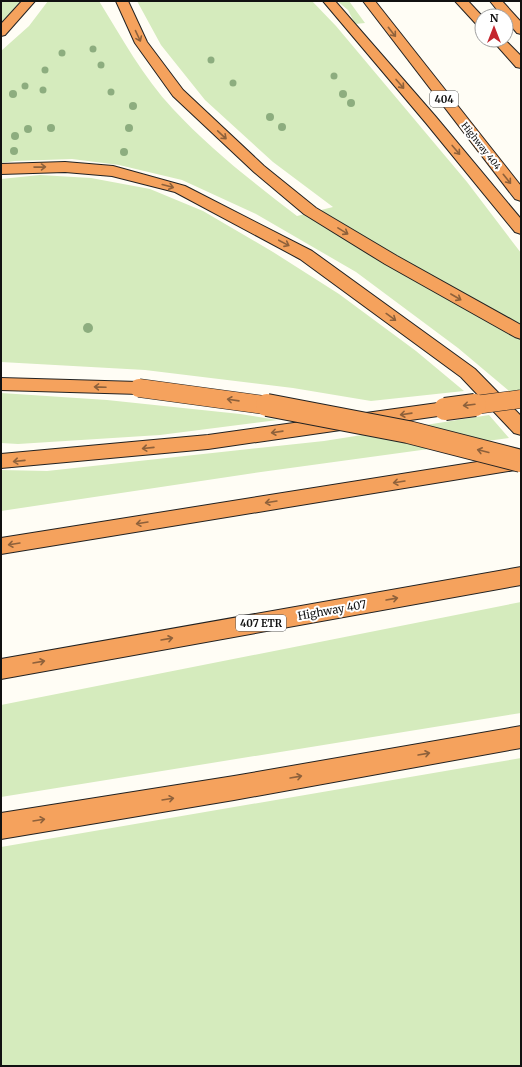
<svg xmlns="http://www.w3.org/2000/svg" width="522" height="1067" viewBox="0 0 522 1067" font-family="Merriweather,serif">
<style>
.green{fill:#d5ebbd}
.lines{fill:none;stroke-linecap:round;stroke-linejoin:round}
.motorway-casing{stroke:#222;stroke-width:2}
.motorway{fill:#f5a25d;fill-rule:evenodd}
.motorway-bridge-far1-casing{stroke:#222;stroke-width:19;stroke-linecap:butt}
.motorway-bridge-casing{stroke:#222;stroke-width:24;stroke-linecap:butt}
.motorway-bridge-far1{stroke:#f5a25d;stroke-width:18}
.motorway-bridge{stroke:#f5a25d;stroke-width:22}
.tree{fill:#8dad7f}
.oneway{stroke:#8e613b}
.labels{text-anchor:middle;stroke-width:4;stroke-linejoin:round;paint-order:stroke}
.far-street-label{font-size:9px;fill:#111;stroke:#fff}
.shield{fill:#fff;stroke:#585858;stroke-width:1}
.shield-label{font-size:10px;font-weight:bold;fill:#111}
.street-label{font-size:11px;fill:#111;stroke:#fff}
</style>
<rect width="100%" height="100%" fill="#fffdf5"/>
<!-- green -->
<g class="green">
<path d="M1,1h20l-20,22z"/>
<path d="M48,1h51c23,37 44,76 74,108 37,40 81,74 124,107l36,-9 -60,-45 -68,-62 -44,-55 -24,-44h175l24,25 131,156 54,71v148l-63,-53 -102,-76 -100,-58 -74,-34 -63,-15 -47,-6 -57,2 -14,2v-112l28,-25z"/>
<path d="M337,1h12l16,22 -10,1 -7,-14z"/>
<path d="M40,175l51,3 59,11 53,22 70,41 66,42 77,57 48,40 -93,10 -78,-13 -148,-18 -144,-8v-183z"/>
<path d="M1,393l106,7 133,14 38,6 -118,15 -142,9 -17,-1z"/>
<path d="M489,415l20,23 -248,34 -260,39v-41l46,1 277,-30z"/>
<path d="M521,602v111l-520,84v-92z"/>
<path d="M521,758v308h-520v-219z"/>
</g>
<g class="lines">
<defs>
<g id="motorway">
<path d="M22,1h13l-30,34 -4,1v-12z"/>
<path d="M116,1h12l19,41 36,48 81,76 52,42 81,48 124,69v14l-6,-2 -130,-73 -81,-50 -50,-42 -81,-76 -38,-53z"/>
<path d="M323,1h12l101,116 85,102v15l-6,-2 -89,-109z"/>
<path d="M363,1h12l146,185v15l-6,-2z"/>
<path d="M455,1h13l14,15v11l-4,-1z"/>
<path d="M490,1h12l19,21v12l-4,-1 -11,-13v-4h-4z"/>
<path d="M492,40h13l16,16v12l-5,-1z"/>
<path d="M65,162l48,4 72,20 127,65 163,118 46,47v19l-7,-2 -53,-56 -161,-118 -125,-67 -63,-16 -47,-4 -64,2v-10z"/>
<path d="M1,378l138,4 7,2 3,4 -3,4 -7,2 -138,-4z"/>
<path d="M445,402l7,2 3,5 -3,5 -244,35 -207,19v-14l207,-19z"/>
<path d="M521,455v14l-520,85v-16z"/>
<path d="M521,567v18l-520,94v-20z"/>
<path d="M521,726v22l-287,52 -233,39v-26l233,-37z"/>
</g>
</defs>
<!-- motorway casing -->
<use href="#motorway" class="motorway-casing"/>
<!-- motorway -->
<use href="#motorway" class="motorway"/>
<defs>
<g id="motorway-bridge-far1">
<path d="M139,388l133,18"/>
<path d="M468,406l53,-7"/>
</g>
<g id="motorway-bridge">
<path d="M267,405l141,27 113,29"/>
<path d="M445,409l30,-4"/>
</g>
</defs>
<!-- motorway-bridge-far1 casing -->
<use href="#motorway-bridge-far1" class="motorway-bridge-far1-casing"/>
<!-- motorway-bridge casing -->
<use href="#motorway-bridge" class="motorway-bridge-casing"/>
<!-- motorway-bridge-far1 -->
<use href="#motorway-bridge-far1" class="motorway-bridge-far1"/>
<!-- motorway-bridge -->
<use href="#motorway-bridge" class="motorway-bridge"/>
</g>
<!-- trees -->
<g class="tree">
<circle cx="93" cy="49" r="3.5"/>
<circle cx="62" cy="53" r="3.5"/>
<circle cx="211" cy="60" r="3.5"/>
<circle cx="101" cy="65" r="3.5"/>
<circle cx="45" cy="70" r="3.5"/>
<circle cx="334" cy="76" r="3.5"/>
<circle cx="233" cy="83" r="3.5"/>
<circle cx="25" cy="86" r="3.5"/>
<circle cx="43" cy="90" r="3.5"/>
<circle cx="111" cy="92" r="3.5"/>
<circle cx="13" cy="94" r="4"/>
<circle cx="343" cy="94" r="4"/>
<circle cx="351" cy="103" r="4"/>
<circle cx="133" cy="106" r="4"/>
<circle cx="270" cy="117" r="4"/>
<circle cx="282" cy="127" r="4"/>
<circle cx="51" cy="128" r="4"/>
<circle cx="129" cy="128" r="4"/>
<circle cx="28" cy="129" r="4"/>
<circle cx="15" cy="136" r="4"/>
<circle cx="14" cy="151" r="4"/>
<circle cx="124" cy="152" r="4"/>
<circle cx="88" cy="328" r="5"/>
</g>
<!-- one-way arrows -->
<defs><path id="oneway-shaft" d="M-6 0H5M1.5-3L5.5 0L1.5 3" fill="none" stroke-width="1.6" stroke-linecap="round" stroke-linejoin="round"/></defs>
<g class="oneway">
<use href="#oneway-shaft" transform="translate(392 32) rotate(52)"/>
<use href="#oneway-shaft" transform="translate(138 36) rotate(65)"/>
<use href="#oneway-shaft" transform="translate(400 84) rotate(49)"/>
<use href="#oneway-shaft" transform="translate(222 135) rotate(43)"/>
<use href="#oneway-shaft" transform="translate(456 150) rotate(50)"/>
<use href="#oneway-shaft" transform="translate(40 167) rotate(-1)"/>
<use href="#oneway-shaft" transform="translate(507 179) rotate(51)"/>
<use href="#oneway-shaft" transform="translate(168 186) rotate(15)"/>
<use href="#oneway-shaft" transform="translate(343 231) rotate(31)"/>
<use href="#oneway-shaft" transform="translate(284 243) rotate(28)"/>
<use href="#oneway-shaft" transform="translate(456 297) rotate(30)"/>
<use href="#oneway-shaft" transform="translate(391 317) rotate(36)"/>
<use href="#oneway-shaft" transform="translate(100 387) rotate(-178)"/>
<use href="#oneway-shaft" transform="translate(233 400) rotate(-172)"/>
<use href="#oneway-shaft" transform="translate(469 405) rotate(173)"/>
<use href="#oneway-shaft" transform="translate(406 414) rotate(172)"/>
<use href="#oneway-shaft" transform="translate(277 432) rotate(172)"/>
<use href="#oneway-shaft" transform="translate(148 448) rotate(174)"/>
<use href="#oneway-shaft" transform="translate(483 451) rotate(-166)"/>
<use href="#oneway-shaft" transform="translate(19 461) rotate(174)"/>
<use href="#oneway-shaft" transform="translate(399 482) rotate(171)"/>
<use href="#oneway-shaft" transform="translate(271 502) rotate(171)"/>
<use href="#oneway-shaft" transform="translate(142 523) rotate(171)"/>
<use href="#oneway-shaft" transform="translate(14 544) rotate(171)"/>
<use href="#oneway-shaft" transform="translate(392 599) rotate(-10)"/>
<use href="#oneway-shaft" transform="translate(167 639) rotate(-10)"/>
<use href="#oneway-shaft" transform="translate(39 662) rotate(-10)"/>
<use href="#oneway-shaft" transform="translate(424 754) rotate(-10)"/>
<use href="#oneway-shaft" transform="translate(296 777) rotate(-10)"/>
<use href="#oneway-shaft" transform="translate(168 799) rotate(-9)"/>
<use href="#oneway-shaft" transform="translate(39 820) rotate(-9)"/>
</g>
<g class="labels">
<!-- far-street labels -->
<g class="far-street-label">
<text transform="translate(481 146) rotate(52)" y="3">Highway 404</text>
</g>
<!-- shield labels -->
<g class="shield">
<rect x="430" y="91" width="28" height="16" rx="3"/>
<rect x="236" y="615" width="50" height="16" rx="3"/>
</g>
<g class="shield-label">
<text x="444" y="103">404</text>
<text x="261" y="627">407 ETR</text>
</g>
<!-- street labels -->
<g class="street-label">
<text transform="translate(332 610) rotate(-10)" y="4">Highway 407</text>
</g>
</g>
<!-- border -->
<rect width="522" height="1067" fill="none" stroke="#111111" stroke-width="4"/>
<!-- north arrow -->
<g transform="translate(494 28)"><circle r="19" fill="#ffffff" stroke="#a0a0a0"/>
<path d="M0-3L7 15L0 10L-7 15Z" fill="#c4262e"/>
<text y="-6" font-size="11" font-weight="bold" text-anchor="middle" fill="#111111">N</text>
</g>
</svg>
